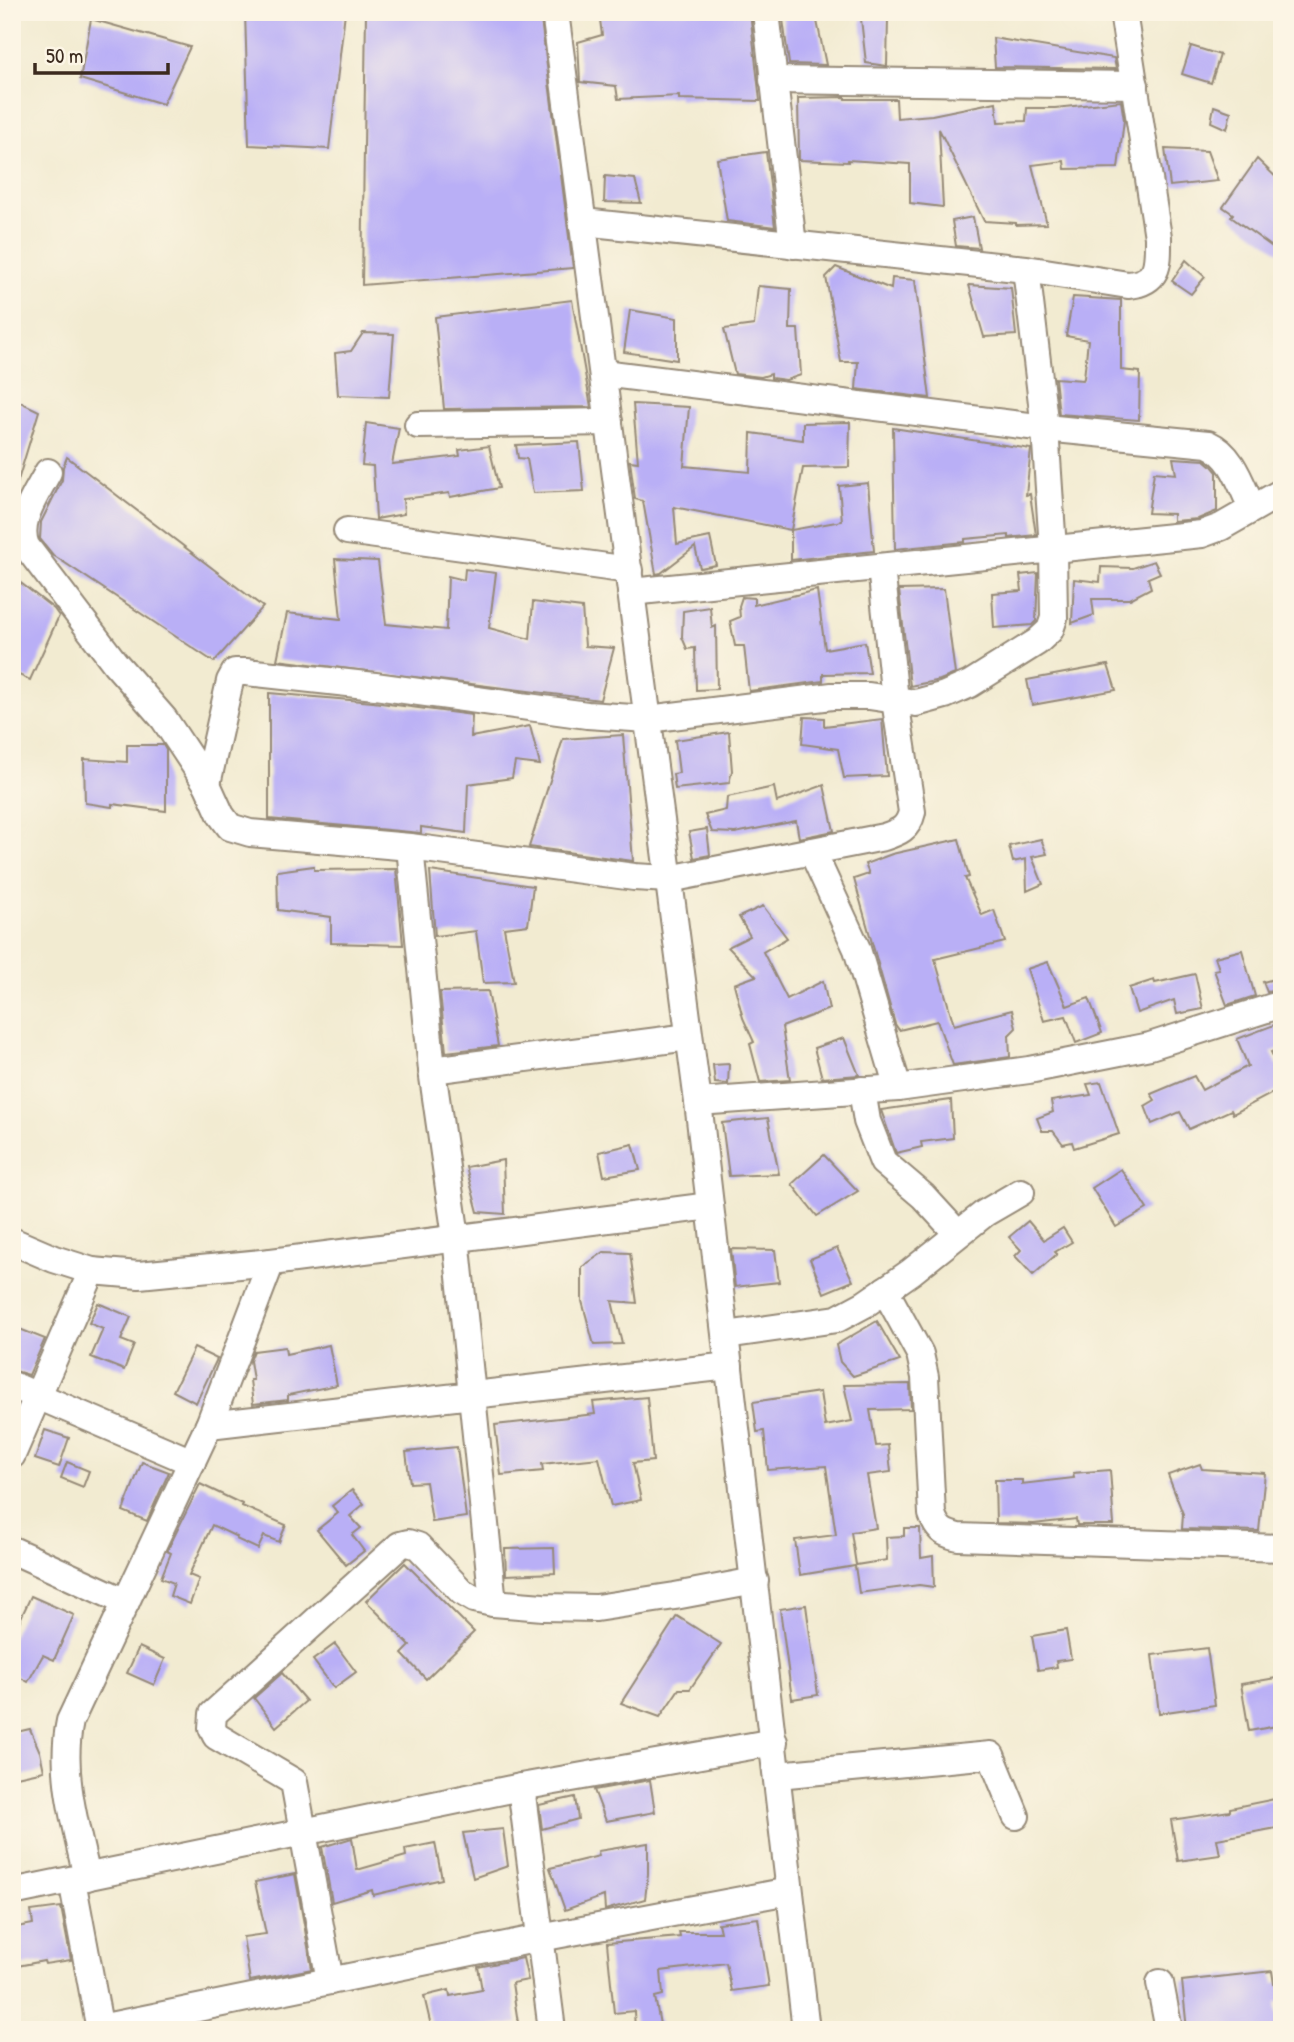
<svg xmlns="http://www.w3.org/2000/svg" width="1294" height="2042" viewBox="0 0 1294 2042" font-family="'Patrick Hand',sans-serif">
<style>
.building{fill:#b9aff6}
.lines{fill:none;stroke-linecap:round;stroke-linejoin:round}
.minor-casing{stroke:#968a78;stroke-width:30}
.minor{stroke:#fff;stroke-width:26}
</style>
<rect width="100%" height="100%" fill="#fcf5e5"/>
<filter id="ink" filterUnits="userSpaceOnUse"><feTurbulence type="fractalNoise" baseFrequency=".0143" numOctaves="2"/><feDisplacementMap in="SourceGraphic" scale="14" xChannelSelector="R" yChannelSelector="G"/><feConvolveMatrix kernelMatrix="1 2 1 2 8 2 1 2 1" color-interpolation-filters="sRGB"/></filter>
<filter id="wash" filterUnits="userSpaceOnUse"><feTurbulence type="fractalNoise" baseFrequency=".00686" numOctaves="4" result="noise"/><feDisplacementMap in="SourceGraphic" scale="28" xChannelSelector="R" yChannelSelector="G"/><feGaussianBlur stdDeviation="1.57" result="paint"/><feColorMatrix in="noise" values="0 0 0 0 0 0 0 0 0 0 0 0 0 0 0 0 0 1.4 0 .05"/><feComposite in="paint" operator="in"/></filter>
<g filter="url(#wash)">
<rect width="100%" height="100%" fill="#f2ebd1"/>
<g id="blocks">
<!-- building -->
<g class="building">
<path d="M245,12h100l-16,137 -80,-4z"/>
<path d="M366,12h174l33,256 -211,17z"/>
<path d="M599,12h151l10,89 -81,-2v-3l-61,3 -2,-13 -36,-4 -2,-40 24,-7z"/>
<path d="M782,12l34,4 10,49 -37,-1z"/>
<path d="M888,18l-1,48 -21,-3 -5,-44z"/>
<path d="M91,19l99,28 -27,57 -83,-25z"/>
<path d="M993,38l121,20 2,11 -121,-2z"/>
<path d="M1191,46l29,9 -9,28 -29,-9z"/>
<path d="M845,97v2h51l1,19 35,-3 64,-13 2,20 28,-1 1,-13h28l66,-7 3,19 -6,48 -53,1 -1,-8 -32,4 15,59 -31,1v-2l-32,-2 -45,-92 4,78 -33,-4v-39l-62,-4v2l-49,-2 -1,-62z"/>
<path d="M1214,106l17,6 -4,17 -16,-7z"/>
<path d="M1165,149l42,2 11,30 -48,5z"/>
<path d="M766,152l9,75 -48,-6 -10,-62z"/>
<path d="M1257,159l25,24v71l-51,-37 2,-3 -10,-7z"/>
<path d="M605,176l30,3 6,24 -37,-1z"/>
<path d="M973,217l6,31 -23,-2 -4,-25z"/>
<path d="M1186,260l19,17 -14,17 -19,-13z"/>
<path d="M836,267l55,22 1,-11 23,2 15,118 -74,-9 2,-27h-17l-15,-85z"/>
<path d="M969,285l42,3 5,47 -32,2z"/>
<path d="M758,286l33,3 -1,40h8l3,46 -15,5 -15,-2v-4l-10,3 -26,-3 -11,-45 30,-4z"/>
<path d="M1073,297l48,3v70l19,2 -1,48 -80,-6 -4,-36 28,2 1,-2 4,-38 -22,-4z"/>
<path d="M572,300l19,107 -147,2 -9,-92z"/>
<path d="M630,310l47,8v42l-53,-8z"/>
<path d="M363,333l31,1 -5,63 -51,-2 -3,-42 16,-2z"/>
<path d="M12,398l27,13 -23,76 -4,-1z"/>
<path d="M633,404l56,3 -5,59 66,6 1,-39 52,7v-17l47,-1 -1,45 -46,1 -12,62 -117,-23 3,37 33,-7 6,28 -16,3 -5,-21 -34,26 -5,1 -13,-73 -8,-2 -5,-38 8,1z"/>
<path d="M366,423l33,5 -7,36 68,-8 -1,-6 30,-4 10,42 -49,9 -1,-4 -46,6 1,15 -28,5 -3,-53 -11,-1z"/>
<path d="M893,428l138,21 -5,46 4,-1 6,41 -27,3v-3l-44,4v3l-70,7z"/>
<path d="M579,442l5,49 -51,2 -6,-34 -9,-1 -2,-13z"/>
<path d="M67,457l196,150 -49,55 -161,-107 -13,-16 1,-17 21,-42 1,-13z"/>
<path d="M1173,458l32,2 7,6 5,6v39l-19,8 -25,2v-7l-25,-1 6,-41 22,2z"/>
<path d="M868,483l6,68 -83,9v-30l51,-9 -3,-35z"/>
<path d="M335,559l43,2 8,63 60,6 2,-54 16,4 1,-11 31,4 -7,55 41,11 3,-37 49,6 3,38 29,2 -14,52 -323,-40 10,-47 54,6z"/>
<path d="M1154,561l6,12 -12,5 3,10 -21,11h-38l2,16 -22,8 2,-44 26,3 1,-15 32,1z"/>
<path d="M1038,573l-2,48 -4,4 -38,3 -2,-35 30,-2 -2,-16z"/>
<path d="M17,580l37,29 5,7 -29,64 -18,-8v-81z"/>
<path d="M944,589l11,85 -15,6 -30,6 -11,-96z"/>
<path d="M817,590l8,59 40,-7 5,31 -47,1v7l-74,10 -5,-45h-9l-5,-25 10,-4 -1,-11 3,-9 12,1v7z"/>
<path d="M710,607l2,21 4,-2 1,63 -21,1 -1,-42 -8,1 -5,-12 1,-26z"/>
<path d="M1108,665l8,25 -84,15 -5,-25z"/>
<path d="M269,693l104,9 99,13 -1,22 59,-11 10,39 -25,-3 -3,16 -44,6 -2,49 -45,-6v6l-152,-14z"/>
<path d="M804,717l20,1v8l58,-7 5,57 -43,2 -6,-29 -36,-5z"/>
<path d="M729,732l3,39 -3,12 -54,6 -2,-15 6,-1 -4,-33z"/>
<path d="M623,735l10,126 -104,-14 34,-108z"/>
<path d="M127,745h36l3,5v61l-54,-7v3l-27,-4 -1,-44 43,3z"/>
<path d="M824,785l10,46 -35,7 -3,-17 -61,12 -23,-1 -7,-17 21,-5 1,-13 47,-10 3,15z"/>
<path d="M707,829l3,26 -16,3 -5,-26z"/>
<path d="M959,839l10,38 -4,1 17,37 12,-5 11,32 -70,17 19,66 58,-15 4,18 -7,7 1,22 -57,8 -16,-44 -38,9 -4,-6 -41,-145 15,-5 -4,-10 27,-10z"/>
<path d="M1041,839l6,15 -15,3 11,27 -16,7 -1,-32 -13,3 -4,-16z"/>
<path d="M314,866v4l82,-1 7,76 -72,-2v-26l-53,-7 -1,-39z"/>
<path d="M430,871l103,15 -5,39 -24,3 10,54 -31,1 -7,-52 -41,5z"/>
<path d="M763,906l24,32 -24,14 24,47 36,-18 6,28 -47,18 8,53 -30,2 -10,-38 4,-2 -11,-24 -9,-34 22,-8 -28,-29 22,-11 -11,-19z"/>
<path d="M1242,950l13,46 -28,9 -13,-35 5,-1 -4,-12z"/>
<path d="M1048,962l19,44 22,-8 13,35 -26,10 -10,-27 -22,5 -17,-52z"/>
<path d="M1195,974l8,35 -26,5 -3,-14 -37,13 -8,-25 25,-8 1,3z"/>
<path d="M1282,977v12l-15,3 -4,-10z"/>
<path d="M488,991l10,55 -52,6 -6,-60z"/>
<path d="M1282,1022v26l-11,4 11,22v14l-49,26 -2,-4 -42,19 -9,-17 -28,12 -7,-18 10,-6 -4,-6 43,-18 8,14 46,-24 -11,-27z"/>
<path d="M844,1038l15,37 -37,3 -8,-30z"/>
<path d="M729,1064l-1,20 -13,-1 -2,-18z"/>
<path d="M1101,1082l18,52 -45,14 -2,-6 -9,2 -10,-13h-11l-5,-13 16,-6 -2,-11 40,-6 -4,-11z"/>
<path d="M951,1100l2,38 -32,4 1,5 -26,6 -15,-43z"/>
<path d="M768,1118l11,56 -50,2 -7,-53z"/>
<path d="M633,1144l7,26 -36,6 -5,-24z"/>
<path d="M824,1155l34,36 -41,25 -25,-32z"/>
<path d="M503,1160l2,54 -27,-2 -12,-45z"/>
<path d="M1121,1169l26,40 -31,18 -24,-39z"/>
<path d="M1028,1221l16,19 19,-12 9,14 -17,10 2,2 -24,21 -18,-19 6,-6 -12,-13z"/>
<path d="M837,1248l16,33 -29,12 -14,-34z"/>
<path d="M731,1249l44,1 4,32 -44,5z"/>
<path d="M604,1252l26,1 7,50 -25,-2 10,43 -28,1 -12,-44v-34z"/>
<path d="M98,1303l33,14 -10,23 13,5 -10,25 -33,-13 12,-28 -14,-6z"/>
<path d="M877,1321l23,40 -47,15 -13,-14 -4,-17z"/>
<path d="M12,1326l33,13 -16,36 -17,-5z"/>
<path d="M329,1345l8,40 -49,10v5l-35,4 -3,-24h3l-3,-19 4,-10 31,-4 1,7z"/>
<path d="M194,1348l23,11 -21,44 -23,-12z"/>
<path d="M910,1384l1,25 -41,1 6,36 12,-1 3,27 -24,3 9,53 -25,4 5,33 31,-5 -1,-23 18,-1v-8h16l1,30 12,-2 1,31 -15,-2 -60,8 -4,-27 -55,9 -5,-35 41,-5 -10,-69 -58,4 -4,-39 -7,1 -4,-30 67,-10 5,34 27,-5 -8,-36z"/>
<path d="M647,1397l6,64 -20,2 8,37 -30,6 -12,-48 -57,6 1,7 -42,4 -6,-50 100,-11 -2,-12z"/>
<path d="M45,1430l24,8 -10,29 -24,-8z"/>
<path d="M457,1447l9,70 -34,5 -6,-40 -16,1 -4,-31z"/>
<path d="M67,1462l22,9 -6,16 -22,-9z"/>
<path d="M142,1462l27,10 -22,49 -24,-10z"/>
<path d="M1200,1464l2,5 63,4 -6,58 -77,-2 1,-15 -15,-39z"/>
<path d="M1110,1470l4,55h-37l-1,-6 -42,5 -38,-1 -1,-43h27v4l52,-6 -1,-5z"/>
<path d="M200,1484l42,20v2l44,19 -7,17 -15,-6 -6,13 -22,-10 1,-2 -25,-12 -23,50 10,4 -9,25 -20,-8 4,-13 -13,-5 10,-25 -4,-2z"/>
<path d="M352,1490l12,14 -14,12 11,12 -9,7 12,16 -18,14 -29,-35 21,-17 -6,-7z"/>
<path d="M554,1548l1,25 -49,2 -1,-26z"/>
<path d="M405,1563l69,69 -48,47 -24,-25 8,-8 -44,-45z"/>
<path d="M31,1596l43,19 -20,45 -11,-5 -15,27 -16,-9v-36z"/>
<path d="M806,1605l12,90 -26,4 -12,-90z"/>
<path d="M677,1616l44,28 -31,45h-11l-19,28 -39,-14z"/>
<path d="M1066,1630l5,29 -15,2 1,6 -19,3 -6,-34z"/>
<path d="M335,1644l21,28 -22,16 -21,-28z"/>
<path d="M139,1647l26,12 -11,26 -27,-12z"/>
<path d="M1207,1648l8,57 -56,8 -7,-58z"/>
<path d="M282,1673l24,28 -30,26 -22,-29z"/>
<path d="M1282,1677v48l-33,6 -8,-47z"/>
<path d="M30,1729l10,23 4,19 -32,7v-45z"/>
<path d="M650,1780l5,32 -49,9 -12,-31z"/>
<path d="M575,1797l3,22 -36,10 -3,-24z"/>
<path d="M1280,1798l2,29 -65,12 3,16 -42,6 -7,-41 59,-9v-3z"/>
<path d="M503,1829l5,37 -35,12 -10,-45z"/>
<path d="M352,1838l5,32 49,-14 -1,-7 30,-6 7,36 -69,16 -1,-5 -40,12 -10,-55z"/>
<path d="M648,1843v31l-3,25 -40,11 -1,-14 -39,14 -15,-42 49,-12 -1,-5z"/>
<path d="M295,1874l17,95 -62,12 -7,-44 23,-3 -11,-52z"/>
<path d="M61,1907l10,53 -26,4 -1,-3 -32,6v-39l21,-4 -2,-13z"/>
<path d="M758,1918l11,68 -37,5 -6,-28 -65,8 2,24 -8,2 6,33h-26l-1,-19 -20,2 -7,-70 73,-6 -1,-5h41l-2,-9z"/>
<path d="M523,1958l5,22 -16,3 6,40 -31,4v3h-55l-8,-34 25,-6 1,6 32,-6 -4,-23z"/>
<path d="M1272,1971l2,13 8,-2v20l-6,1 3,27h-92l-5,-49z"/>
</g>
</g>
</g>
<g filter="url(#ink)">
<use href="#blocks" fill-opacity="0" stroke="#968a78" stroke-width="2"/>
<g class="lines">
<defs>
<g id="minor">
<path d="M555,12l143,1090 108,928"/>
<path d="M766,12l27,233"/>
<path d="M773,80l362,5"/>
<path d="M583,222l443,47 102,16c32,-3 30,-22 30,-48l-35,-225"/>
<path d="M603,373l442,55 163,16c25,11 33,41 44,64"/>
<path d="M418,425l191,-3"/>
<path d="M48,472c-12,23 -32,49 -22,74l89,117 49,56 43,65 14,31 9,12 20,6 160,14 224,30 35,2 215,-42c15,-5 24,-8 28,-25l-17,-112 -14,-133"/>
<path d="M347,531l282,39"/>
<path d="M631,592l571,-58 19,-7 61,-35"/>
<path d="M207,784l23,-103 5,-9h11l129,14 212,29 61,4 184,-23h37l47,7 29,-8 25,-11 67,-42 13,-12 4,-12 -1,-69 -8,-121 -19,-159"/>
<path d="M410,847l22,223 24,167 37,366"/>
<path d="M812,851l45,98 41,139"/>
<path d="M432,1070l257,-33"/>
<path d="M862,1090l5,31 16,41 40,34 34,37"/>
<path d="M698,1102l200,-14 131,-18 121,-24 132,-42"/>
<path d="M12,1241l42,18 38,12 47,4 132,-13 439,-56"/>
<path d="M885,1290l35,64 5,23 7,137c5,15 10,19 26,23l324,11"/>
<path d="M726,1335l111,-16 28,-15 46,-32 74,-59 36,-21"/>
<path d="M12,1385l180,77"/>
<path d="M209,1425l520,-59"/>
<path d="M12,1455l80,-184"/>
<path d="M12,1550l114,52"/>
<path d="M777,1775l214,-20 25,61"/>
<path d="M521,1787l31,243"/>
<path d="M87,1877c-11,-50 -28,-105 -17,-156l139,-296 62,-163"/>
<path d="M72,1880l28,150"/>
<path d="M12,1892l509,-105 253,-45"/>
<path d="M330,1981l-36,-199 -78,-46 -4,-8 1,-14 187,-169 8,-2 10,3 44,46 12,7 19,4 50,4 53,1 79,-12 80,-15"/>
<path d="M1160,1983l9,47"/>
<path d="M100,2028l440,-90 249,-47"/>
</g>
</defs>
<!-- minor casing -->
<use href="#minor" class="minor-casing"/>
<!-- minor -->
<use href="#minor" class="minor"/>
</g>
</g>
<!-- margin -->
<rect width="1294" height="2042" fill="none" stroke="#fcf5e5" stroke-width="42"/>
<!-- scale -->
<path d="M35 63v10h133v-10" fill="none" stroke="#3b2a1e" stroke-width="3.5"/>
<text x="46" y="63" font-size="21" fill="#3b2a1e" stroke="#fcf5e5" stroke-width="5" paint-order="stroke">50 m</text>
</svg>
